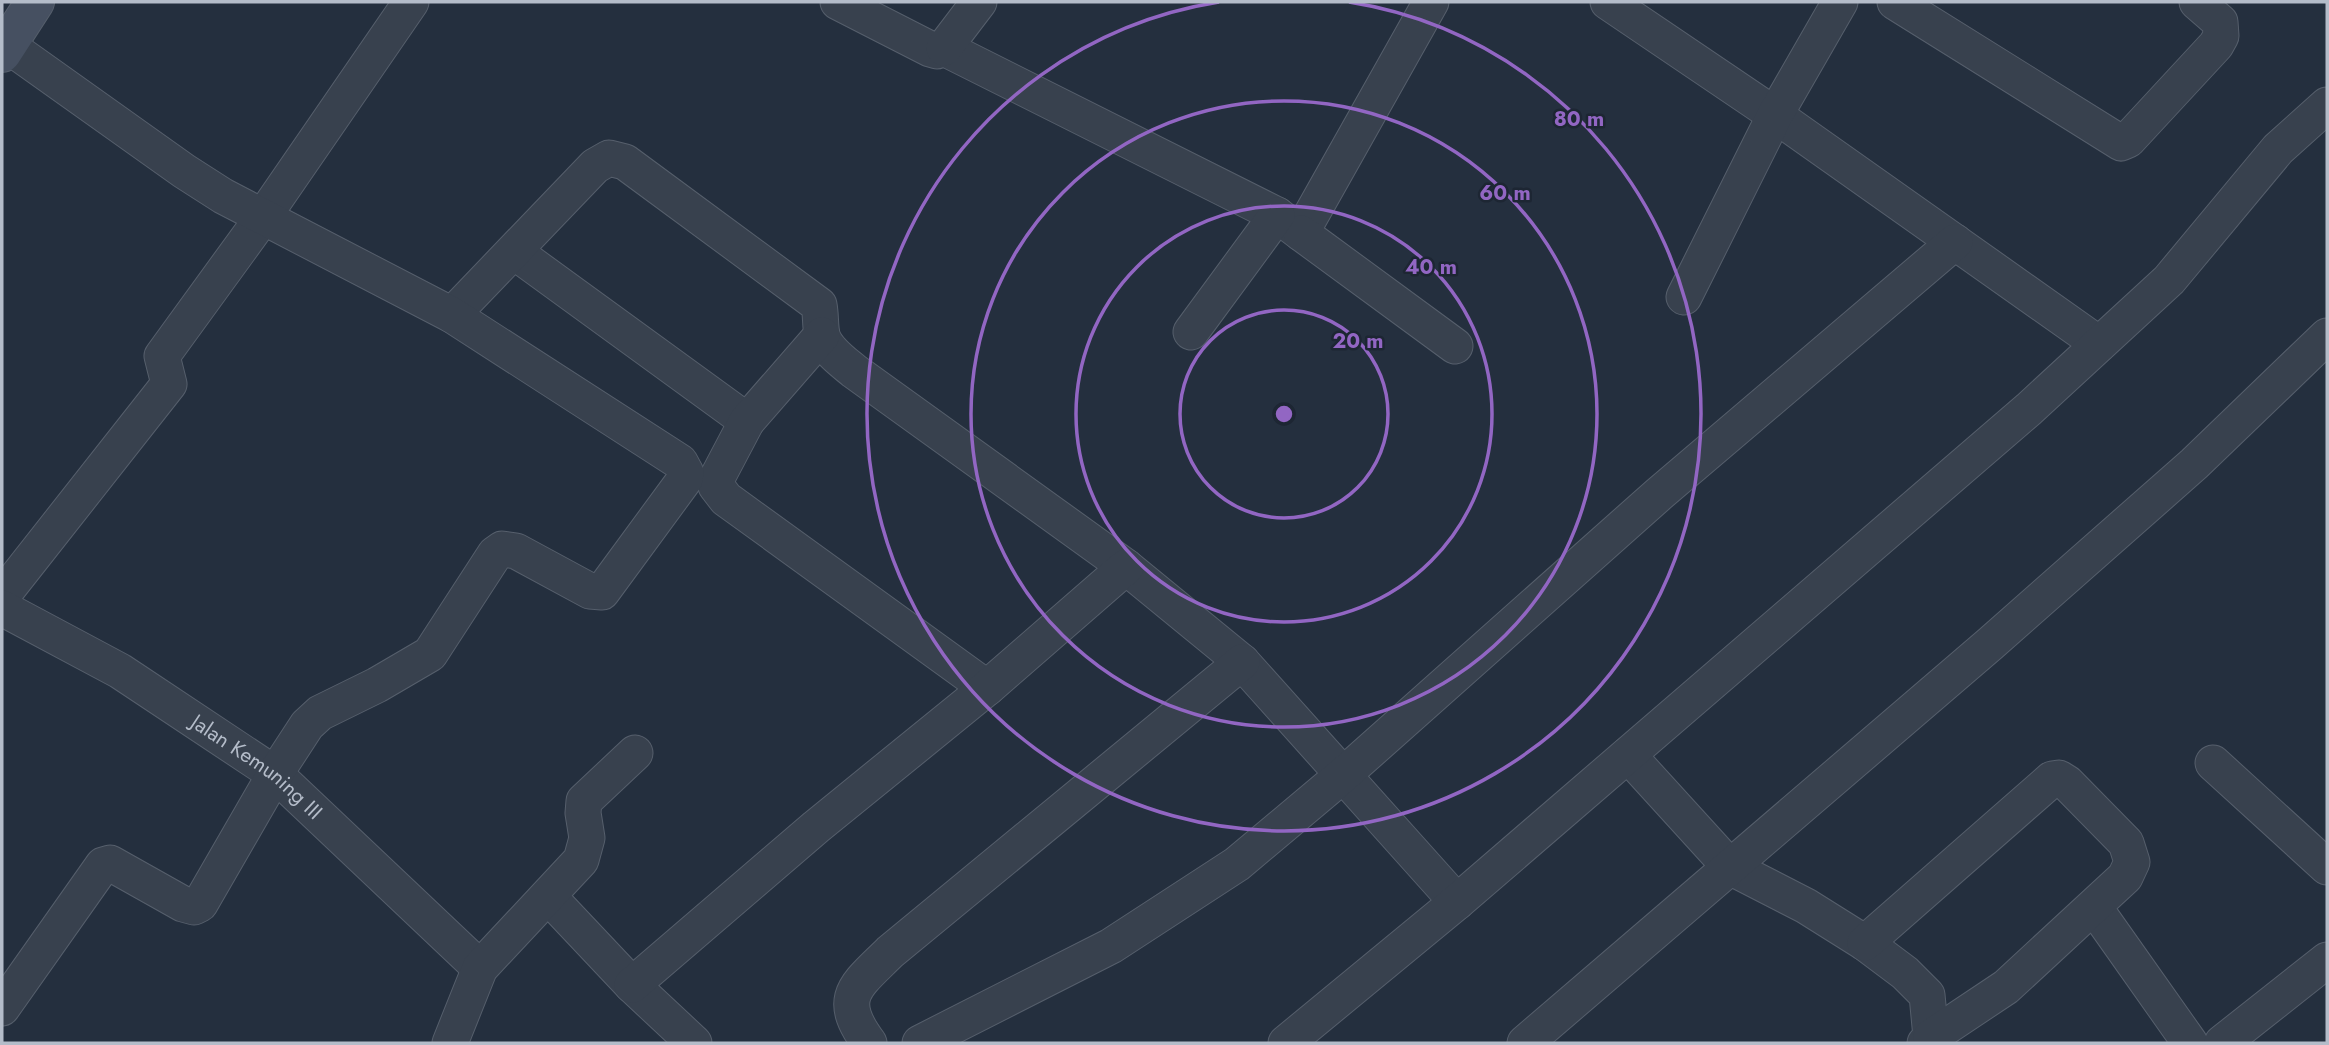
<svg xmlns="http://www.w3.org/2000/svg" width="2329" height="1045" viewBox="0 0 2329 1045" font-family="Jost,sans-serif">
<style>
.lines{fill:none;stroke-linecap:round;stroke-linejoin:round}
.minor-casing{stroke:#565f6c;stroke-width:37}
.secondary-casing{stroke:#565f6c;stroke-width:40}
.minor{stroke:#38414e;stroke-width:35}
.secondary{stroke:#465061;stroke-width:38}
.ring{fill:none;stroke:#9266c3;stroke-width:3.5}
.labels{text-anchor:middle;stroke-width:5;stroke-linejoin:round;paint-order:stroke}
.street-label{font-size:21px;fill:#b4bcc9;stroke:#1d2633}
.centre{fill:#9266c3;stroke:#1d2633;stroke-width:3.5}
.ring-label{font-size:21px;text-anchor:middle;font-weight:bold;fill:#9266c3;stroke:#1d2633;stroke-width:5;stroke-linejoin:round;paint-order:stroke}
</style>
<rect width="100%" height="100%" fill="#242f3e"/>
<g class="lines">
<defs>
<g id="minor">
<path d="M838,2l92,47 7,2 7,-3 333,167 24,18 130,-231"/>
<path d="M1608,2l167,113 324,229"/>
<path d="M1895,2l226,141 7,-3 88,-95 5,-9 -1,-14 -23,-20"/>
<path d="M944,48l35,-46"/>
<path d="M1301,233l154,113"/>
<path d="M523,258l224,163"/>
<path d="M1684,297l91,-182 65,-113"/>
<path d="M452,315l143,-149 14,-8 16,4 194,143c2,10 1,20 3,30 4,15 20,26 32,36l272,196 116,95 215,240"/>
<path d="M1191,332l86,-117"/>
<path d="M822,335l-75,86 -30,57 -1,8 10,13 261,189"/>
<path d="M2,596l167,-212 -7,-28 101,-139 148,-215"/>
<path id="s1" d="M2,608l118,63 155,103 205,194"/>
<path d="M1628,755l102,112 76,39 59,37 40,30 22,22 4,42 -6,6"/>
<path d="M2213,763l114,104"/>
<path d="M548,896l84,89 62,58"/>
<path d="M2094,907l96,136"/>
<path d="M1865,943l187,-164 7,-1 8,5 59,60 6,19 -7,15 -119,110 -75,50"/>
<path d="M632,985l184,-158 171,-139 139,-121"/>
<path d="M2,1008l101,-143 7,-2 73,41 11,3 6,-3 75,-130 32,-49 13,-12 57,-28 53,-31 65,-100 7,-5 14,2 74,40 12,1 83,-113 1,-6 -6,-11 -228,-147 -229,-119 -39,-25 -177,-126"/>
<path d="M450,1043l30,-75 101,-108 6,-22 -4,-25 1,-12 51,-48"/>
<path d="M869,1043c-34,-46 -13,-57 21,-91l352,-290"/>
<path d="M920,1043l191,-97 126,-82 106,-89 316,-281 296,-252"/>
<path d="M1286,1043l171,-141 572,-493 140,-129 109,-131 49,-44"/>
<path d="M1525,1043l465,-399 204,-180 133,-128"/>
<path d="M2222,1043l105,-83"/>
</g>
<path id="secondary" d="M2,53l33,-51"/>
</defs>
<!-- minor casing -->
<use href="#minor" class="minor-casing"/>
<!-- secondary casing -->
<use href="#secondary" class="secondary-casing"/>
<!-- minor -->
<use href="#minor" class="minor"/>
<!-- secondary -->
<use href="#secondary" class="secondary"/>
</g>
<!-- distance rings -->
<g class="ring">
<circle cx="1284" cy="414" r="104"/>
<circle cx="1284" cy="414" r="208"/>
<circle cx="1284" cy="414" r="313"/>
<path d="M1349 2A417 417 0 1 1 1219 2"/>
</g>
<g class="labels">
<!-- street labels -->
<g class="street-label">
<text dy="7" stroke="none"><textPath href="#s1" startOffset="301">Jalan Kemuning III</textPath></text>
</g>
</g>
<circle cx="1284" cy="414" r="10" class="centre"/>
<g class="ring-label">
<text x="1579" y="126">80 m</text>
<text x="1505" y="200">60 m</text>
<text x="1431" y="274">40 m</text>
<text x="1358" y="348">20 m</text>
</g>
<!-- border -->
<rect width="2329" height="1045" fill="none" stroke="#b4bcc9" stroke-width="7"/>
</svg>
